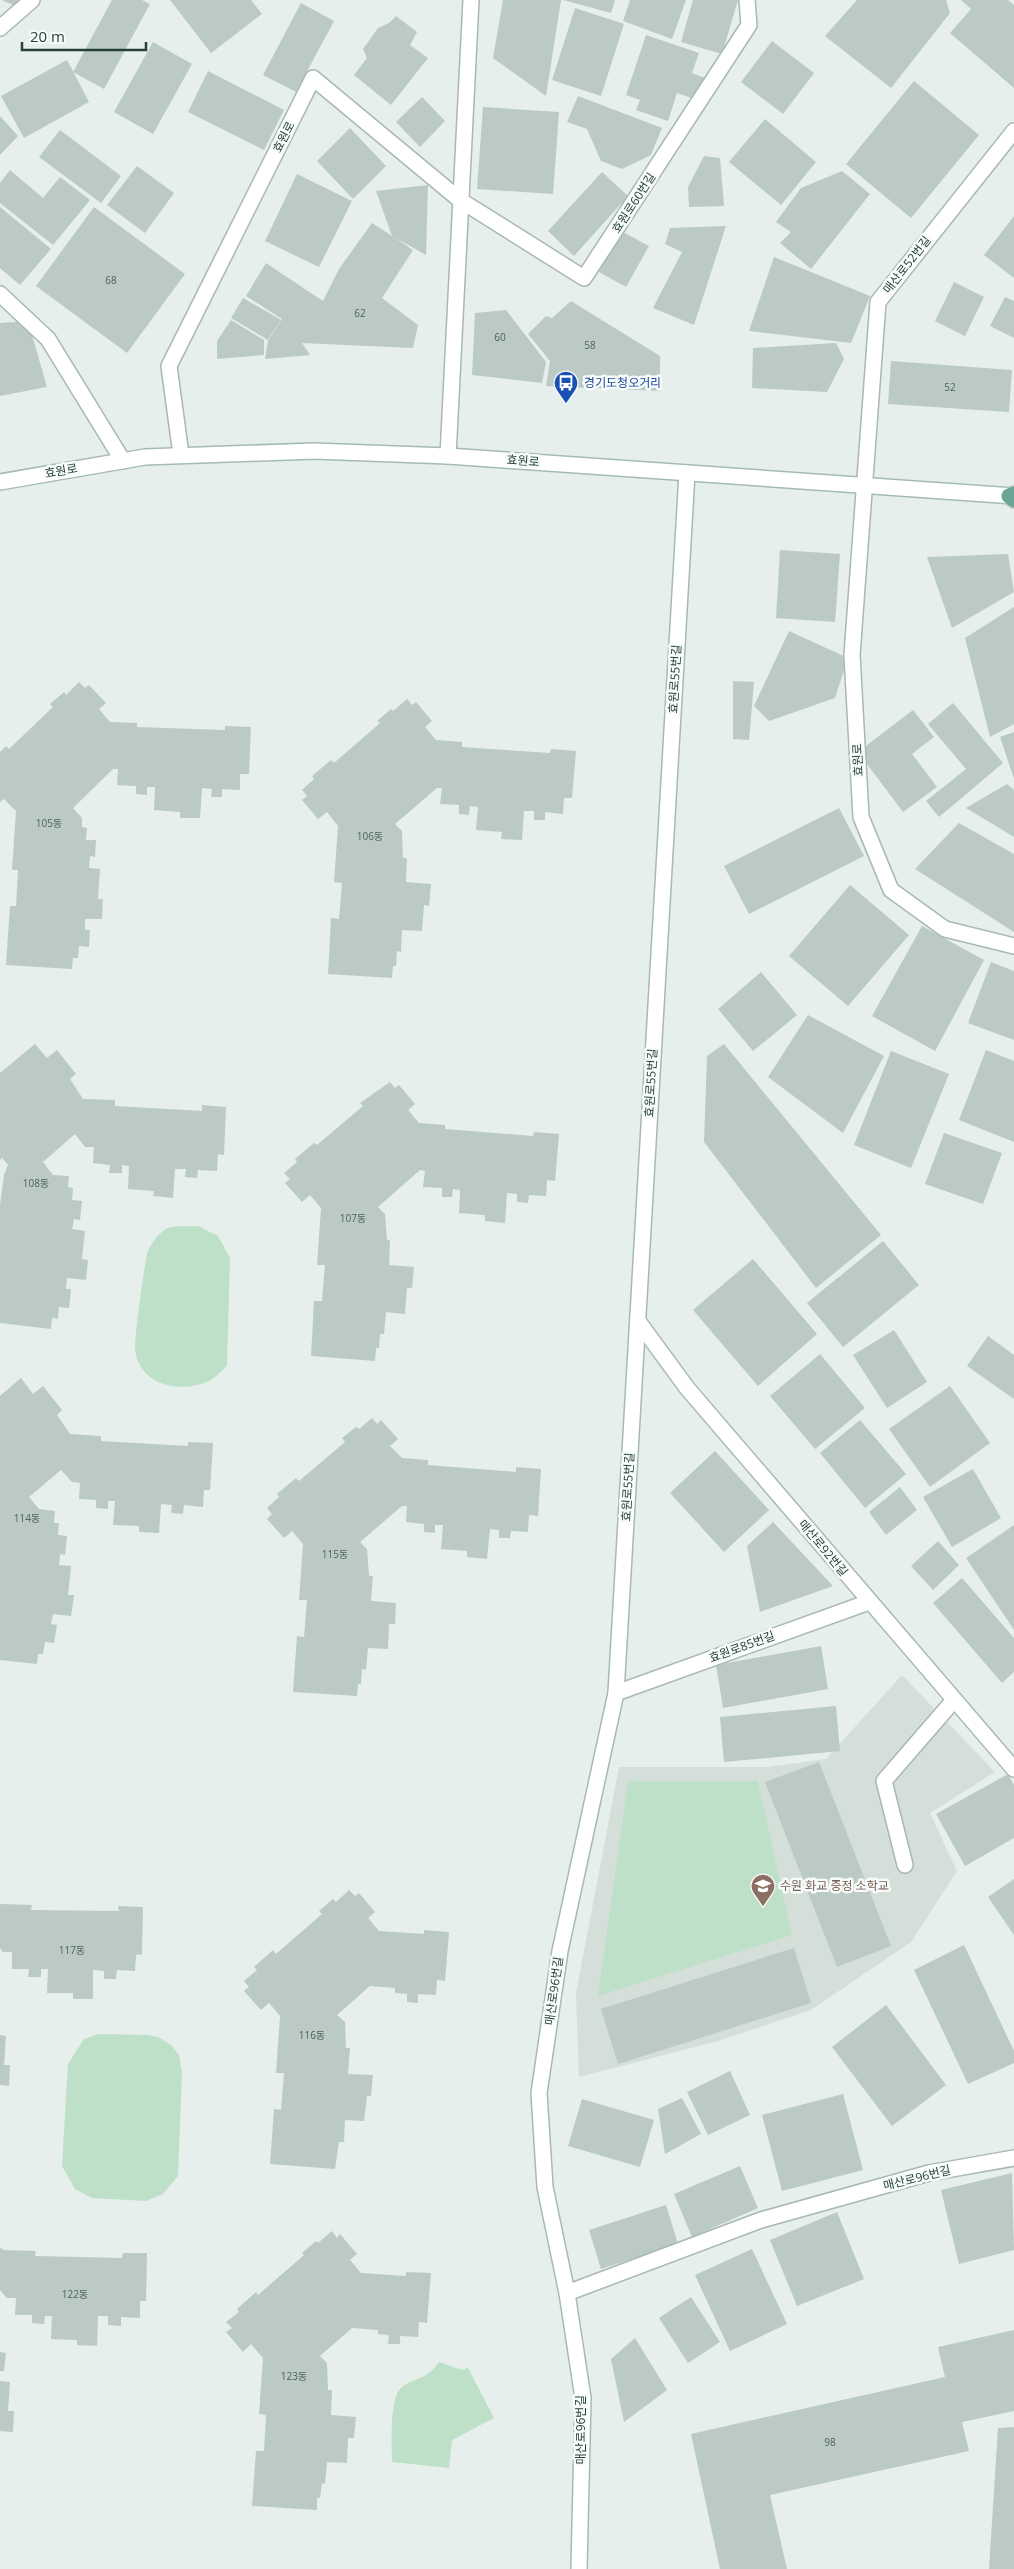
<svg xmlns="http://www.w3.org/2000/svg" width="1014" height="2569" viewBox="0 0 1014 2569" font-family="'Open Sans','Noto Sans KR',sans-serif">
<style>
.built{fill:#d4dfda}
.green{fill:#bfe0c8}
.building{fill:#bbcac4}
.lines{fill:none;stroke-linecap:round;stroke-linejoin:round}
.lane-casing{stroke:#a8b8b2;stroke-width:18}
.street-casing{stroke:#a8b8b2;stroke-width:18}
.secondary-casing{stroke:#a4bbb3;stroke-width:18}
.primary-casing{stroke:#c2cac8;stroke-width:18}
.lane{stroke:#fff;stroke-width:15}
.street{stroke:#fff;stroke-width:15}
.secondary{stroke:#fff;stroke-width:15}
.primary{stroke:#6aa596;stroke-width:15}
.labels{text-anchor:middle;stroke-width:5;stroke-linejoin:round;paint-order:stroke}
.number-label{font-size:10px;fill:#4a645c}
.street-label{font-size:12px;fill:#24423a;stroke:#f7fbf9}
.transit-label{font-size:12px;fill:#164399;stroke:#f7fbf9;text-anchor:start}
.education-label{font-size:12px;fill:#785e54;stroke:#f7fbf9;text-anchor:start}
</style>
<rect width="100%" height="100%" fill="#e6efeb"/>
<!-- built -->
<path class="built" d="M902,1675l93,97 -65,41 27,58 -46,71 -100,68 -93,31 -139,36 -3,-84 43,-226h148l59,-8z"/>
<!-- green -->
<g class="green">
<path d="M198,1226l20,10 12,22 -3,108c-6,5 -11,11 -18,15 -28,13 -70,5 -74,-32 -1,-8 10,-91 13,-98 3,-7 12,-20 20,-23 7,-3 22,-1 30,-2z"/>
<path d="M628,1781h130l34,154 -194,61z"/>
<path d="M99,2034l49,1 10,2 13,8 8,10 3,18 -4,103 -15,18 -17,7 -54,-3 -17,-9 -13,-23 6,-102 16,-25z"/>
<path d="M439,2362l23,8 6,-2 26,50 -42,22 -3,28 -57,-6c0,-16 -3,-64 9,-74 14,-12 26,-7 38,-26z"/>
</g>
<!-- building -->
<g class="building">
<path d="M2,0h18l-3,7z"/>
<path d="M112,0h30l8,4 -46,85 -31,-17z"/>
<path d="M170,0h81l11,14 -51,39z"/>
<path d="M503,0h58l-15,96 -53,-38z"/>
<path d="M563,0h52l-4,13z"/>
<path d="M630,0h56l-14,39 -49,-18z"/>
<path d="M693,0h45l-16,54 -41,-12z"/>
<path d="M857,0h89l4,13 -59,75 -66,-52z"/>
<path d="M961,0h47l6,5v83l-64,-55 21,-24z"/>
<path d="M301,3l33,18 -38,71 -33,-17z"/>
<path d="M575,8l49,16 -23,72 -49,-16z"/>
<path d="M396,16l21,16 -7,13 18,13 -37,47 -37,-30 13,-17 -4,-9 15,-21 11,-5z"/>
<path d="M646,35l53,18 -7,20 13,5 -7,22 -21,-7 -9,28 -32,-11 4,-10 -14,-5z"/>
<path d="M772,41l42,32 -31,41 -42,-32z"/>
<path d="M153,42l39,22 -39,70 -39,-22z"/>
<path d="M67,60l22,42 -65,36 -23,-42z"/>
<path d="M208,71l76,39 -20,40 -76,-38z"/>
<path d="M914,81l65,54 -68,83 -65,-54z"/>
<path d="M578,96l84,32 -11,27 -29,14 -21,-8 -14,-32 -20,-7z"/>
<path d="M422,97l23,24 -25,26 -24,-25z"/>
<path d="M483,107l76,5 -6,82 -76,-5z"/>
<path d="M0,116l18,20 -18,19z"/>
<path d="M765,119l51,43 -35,43 -52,-43z"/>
<path d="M350,128l36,38 -33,33 -36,-38z"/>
<path d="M60,130l61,46 -20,27 -62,-46z"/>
<path d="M704,156l16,2 4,48 -35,1 -1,-20z"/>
<path d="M137,166l37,27 -29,40 -38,-28z"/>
<path d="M10,170l33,28 17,-21 30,23 -37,45 -53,-42v-20z"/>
<path d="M842,171l28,23 -59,75 -31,-26 11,-11 -15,-10 25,-34z"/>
<path d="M602,172l26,24 -54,60 -26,-25z"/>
<path d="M297,174l55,27 -33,66 -54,-26z"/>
<path d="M428,185l-2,70 -32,-18 19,13 -31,48 36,27 -5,23 -111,-5 8,12 -45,4 3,-18 14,-22 -36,-23 20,-33 57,38 16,-32 33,-46 20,13 -16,-45z"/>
<path d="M0,207l51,42 -31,36 -20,-17z"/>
<path d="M94,207l91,67 -58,79 -91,-67z"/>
<path d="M1014,216v62l-30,-23z"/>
<path d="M726,226l-32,99 -41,-17 29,-56 -17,-8 5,-16z"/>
<path d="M621,231l28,15 -23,41 -27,-15z"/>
<path d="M774,257l96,39 -19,47 -102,-12z"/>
<path d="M954,282l30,15 -19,39 -30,-15z"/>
<path d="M1005,297l9,4v37l-24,-12z"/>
<path d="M243,298l38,22 -13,20 -37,-22z"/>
<path d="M571,301l89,55v35l-114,-5 4,-25 -22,-27 18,-18 6,2z"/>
<path d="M506,310l40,52 -4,21 -70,-8 3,-62z"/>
<path d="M231,320l33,20v15l-47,4v-18z"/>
<path d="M28,321l19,66 -47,9v-73z"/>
<path d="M836,343l8,16 -17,33 -75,-4 1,-40z"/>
<path d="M891,361l121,9 -3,42 -121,-8z"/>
<path d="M780,550l60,4 -5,68 -59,-4z"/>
<path d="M1008,554l6,38 -62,36 -25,-71z"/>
<path d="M1014,607v117l-24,13 -25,-99z"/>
<path d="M789,631l59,27 -13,40 -66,23 -15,-15z"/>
<path d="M733,681l21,1 -5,58 -16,-1z"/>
<path d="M79,682l6,6 4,-3 17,18 -7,6 11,13 27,1v4l88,3v-4l26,1 -2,47h-9v16l-18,-1v8h-11l1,-8 -10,-1 -2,30h-20v-6l-26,-2 1,-23h-8v8l-11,-1v-8l-19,-1 1,-16h-5l-40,39 9,10v9l5,1 -1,12h10l-1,17 -5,-1 -1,12 11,1 -2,30h5l-1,20h-17v11h5l-1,17 -10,-1 -1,12h-5l-1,11 -66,-4 4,-59h6l2,-36h-6l4,-59 -12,-12 -4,3v-50l6,-6 3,3 44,-42 -3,-3 14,-12 2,3z"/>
<path d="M407,699l5,6 4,-3 16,19 -7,6 11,13 26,2v5l88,6 1,-4 25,2 -4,47h-8l-1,16 -18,-2v8h-11v-9h-10l-2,29 -21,-1 1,-7 -26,-2 2,-23 -8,-1 -1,9 -10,-1v-9l-19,-1 2,-16h-5l-42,36 7,7 1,27h4l-1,24 25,2 -2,22 -5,-1 -2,26 -20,-1 -1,22 -4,-1 -1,15h-3l-1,12 -64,-4 3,-56 8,1 3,-36 -8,-1 4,-56 -11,-14 -9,7 -16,-19 5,-4 -5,-6 12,-11 -2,-3 19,-16 3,3 46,-40 -3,-2 14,-12 2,2z"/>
<path d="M953,703l50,60 -64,54 -13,-16 40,-32 -38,-45z"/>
<path d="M913,710l21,27 -22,17 25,33 -34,25 -45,-60z"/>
<path d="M1014,732v47l-14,-42z"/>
<path d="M1007,784l7,6v47l-48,-29z"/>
<path d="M839,808l25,48 -115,58 -25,-48z"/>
<path d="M959,823l55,31v78l-99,-63z"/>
<path d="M850,885l59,50 -61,71 -59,-50z"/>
<path d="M922,926l62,34 -49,91 -63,-35z"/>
<path d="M991,962l23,9v69l-46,-17z"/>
<path d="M761,972l36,43 -44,36 -35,-42z"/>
<path d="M808,1015l76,41 -41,77 -75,-56z"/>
<path d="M35,1044l12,14 10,-8 19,24 -6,5 13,20 32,1v6l87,5v-6l24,2 -2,48 -6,-1 -1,17 -19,-1 -1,8 -12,-1 1,-8h-11l-2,29 -20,-2 1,-5 -26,-2 1,-23 -7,-1v8h-13l1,-8 -17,-2 1,-16h-9l-10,-13 -32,28 10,13 16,1 -1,11 5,1 -1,12 10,1 -2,19 -6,-1 -2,10 13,2 -3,28 6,1 -2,20 -19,-2 -1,11h5l-2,19 -10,-1 -1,12 -6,-1 -1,11 -51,-6v-118l4,-30 4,-10 -6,-7 -2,2v-87z"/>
<path d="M724,1044l157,191 -65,53 -112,-146 3,-86z"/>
<path d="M986,1050l28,11v81l-55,-22z"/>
<path d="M891,1051l58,23 -38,94 -57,-23z"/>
<path d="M390,1082l5,6 4,-3 16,19 -7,6 11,13 26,2v4l88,7 1,-4 25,2 -4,47 -8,-1 -1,16 -17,-1 -1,8 -11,-1v-8l-10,-1 -2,30 -20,-2v-6l-26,-2 1,-23 -7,-1 -1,8h-10v-9l-19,-1 2,-16 -5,-1 -42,37 7,7 2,26h3l-1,25 25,2 -2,21h-5l-2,26 -19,-2 -2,22h-4l-1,14h-3l-1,13 -64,-5 3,-55h8l3,-36h-8l4,-57 -11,-13 -8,7 -17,-19 5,-4 -6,-6 13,-11 -2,-3 19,-16 3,2 46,-39 -3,-3z"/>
<path d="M944,1133l58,20 -19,51 -58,-20z"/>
<path d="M883,1241l36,44 -76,62 -36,-44z"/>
<path d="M753,1259l64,75 -59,52 -65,-76z"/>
<path d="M894,1330l33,52 -40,26 -34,-53z"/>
<path d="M988,1336l26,19v44l-47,-33z"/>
<path d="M820,1354l45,54 -50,41 -45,-53z"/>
<path d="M21,1378l12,16 10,-8 19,24 -5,5 13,19 31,2v5l87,5v-4l25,1 -3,47h-6l-1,17 -19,-2 -1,9 -12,-1 1,-8 -11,-1 -2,29 -20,-1v-6l-26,-1 2,-24h-7v8l-12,-1v-8l-17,-1 1,-16 -8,-1 -11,-12 -32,27 10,12 16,2 -1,12h5l-1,12 9,1 -2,19 -5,-1 -1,11 12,1 -3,29h6l-3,21 -18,-2 -2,10 6,1 -3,18 -9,-1 -2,12h-5l-1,10 -37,-4v-264z"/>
<path d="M950,1386l40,57 -60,44 -41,-58z"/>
<path d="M372,1418l5,6 4,-4 17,19 -8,7 12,12 26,2v5l88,7v-5l25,2 -3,47 -9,-1 -1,17 -17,-1 -1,7h-11v-8l-9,-1 -3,30 -20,-2v-6l-26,-2 2,-24h-8v8l-11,-1v-8l-18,-2 1,-16h-5l-42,36 7,7 2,27h4l-2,25 25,2 -1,21h-6l-1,25 -20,-1 -2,22 -4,-1 -1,15h-3l-1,12 -64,-4 4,-56 7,1 3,-37h-8l4,-56 -11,-13 -8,7 -17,-19 5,-5 -5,-6 12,-11 -2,-3 19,-16 3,3 46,-39 -3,-4 14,-11 3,2z"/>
<path d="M860,1420l46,54 -41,34 -45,-55z"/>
<path d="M715,1451l54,59 -45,42 -54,-59z"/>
<path d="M973,1469l28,49 -49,29 -29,-50z"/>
<path d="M900,1487l17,23 -31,25 -17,-23z"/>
<path d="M773,1522l60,64 -73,26 -13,-66z"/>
<path d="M1014,1525v105l-48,-72z"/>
<path d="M938,1541l21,24 -26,25 -22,-24z"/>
<path d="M962,1578l52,60v34l-12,11 -69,-80z"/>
<path d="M821,1646l7,43 -105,19 -7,-43z"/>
<path d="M836,1706l4,45 -116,11 -4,-45z"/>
<path d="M819,1762l72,184 -54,21 -72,-185z"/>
<path d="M1008,1774l6,11v53l-49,28 -29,-52z"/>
<path d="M1014,1879v56l-26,-38z"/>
<path d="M349,1890l6,6 4,-3 16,19 -7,6 11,13 45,3v-4l25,2 -4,49 -8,-1 -1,15 -18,-1v9l-11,-1v-8l-12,-1v-5l-25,-2 -33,29 8,7 1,26h4l-2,26 25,1 -2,21h-4l-3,25 -19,-1 -1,22h-5l-4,27 -65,-5 4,-55 7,1 3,-37h-8l4,-57 -11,-13 -8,7 -17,-19 5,-4 -5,-6 13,-11 -3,-3 19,-17 3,4 46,-40 -3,-3 14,-12 3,3z"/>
<path d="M0,1904l32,1 -1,5 88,1 -1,-5 25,1 -1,47 -6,1 -1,16 -18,-1 -1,9h-12v-8l-11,-1v29h-20v-6h-26l1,-24h-7v8h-13l1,-8h-17v-17h-9l-3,-4z"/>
<path d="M964,1945l50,106v12l-46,21 -54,-114z"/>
<path d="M794,1948l17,55 -193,61 -17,-55z"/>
<path d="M886,2005l60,80 -54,41 -60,-79z"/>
<path d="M0,2035l6,1 -2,29h6l-1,21 -9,-1z"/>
<path d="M730,2071l20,44 -42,20 -21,-43z"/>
<path d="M843,2094l20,76 -81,21 -20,-76z"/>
<path d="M682,2098l19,36 -36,20 -7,-45z"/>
<path d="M582,2099l72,21 -14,47 -72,-21z"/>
<path d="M740,2166l18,42 -66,29 -18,-43z"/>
<path d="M1012,2173l2,77 -55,14 -18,-74z"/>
<path d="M666,2205l12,39 -77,25 -12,-39z"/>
<path d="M837,2212l27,67 -67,27 -27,-66z"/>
<path d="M332,2231l5,7 3,-4 17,20 -7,6 11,13 45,3v-4l25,1 -4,50 -8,-1 -1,15 -18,-1v8h-12l1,-9 -11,-1v-4l-26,-2 -32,28 7,7 1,27h4l-1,25 25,2 -2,21h-6l-1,25 -20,-1 -2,22 -3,-1 -2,15h-3v12l-65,-4 4,-55h8l2,-36 -7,-1 4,-56 -12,-14 -8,8 -17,-20 6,-4 -6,-6 13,-10 -2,-3 19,-17 2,3 46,-40 -2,-2 14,-12 2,2z"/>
<path d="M0,2247l3,3 33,1 -1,5 87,2 1,-5h24l-1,48h-6v17l-19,-1v9l-13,-1v-9h-10l-1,30 -20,-1v-5l-26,-1 1,-23h-7l-1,8 -12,-1v-8h-17l1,-17h-9l-7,-8z"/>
<path d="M752,2249l35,75 -57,27 -35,-76z"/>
<path d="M691,2297l29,45 -32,21 -29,-45z"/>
<path d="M1014,2330v81l-52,11 7,29 -199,44 17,74h-67l-29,-135 254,-57 -7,-30z"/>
<path d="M635,2338l32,52 -43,32 -13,-63z"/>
<path d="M0,2352l6,1 -2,18h-4z"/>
<path d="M0,2381l10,1 -2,29h6l-1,21 -13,-1z"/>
<path d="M1014,2427v142h-25l9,-141z"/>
</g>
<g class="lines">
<defs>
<path id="lane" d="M905,1865l-21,-84 70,-81"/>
<g id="street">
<path d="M0,28l32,-28"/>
<path d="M1014,131l-136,171 -26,353 9,162 30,73 54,39 69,17"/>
<path d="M0,294l48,45 75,122"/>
<path d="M181,455l-12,-89 144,-288 147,122 124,78 165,-253 -2,-25"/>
<path d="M448,456l23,-456"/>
<path d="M638,1321l49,67 327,381"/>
<path d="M616,1693l253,-91"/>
<path d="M567,2293l194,-73 168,-47 85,-15"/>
</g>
<g id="secondary">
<path d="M0,482l145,-25 169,-6 134,5 566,40"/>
<path d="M579,2569l4,-171 -16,-105 -22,-106 -6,-94 21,-142 56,-258 71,-1220"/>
</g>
<path id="primary" d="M1014,494l-5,2 5,4"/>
</defs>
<!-- lane casing -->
<use href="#lane" class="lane-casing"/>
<!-- street casing -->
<use href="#street" class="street-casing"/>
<!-- secondary casing -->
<use href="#secondary" class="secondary-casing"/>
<!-- primary casing -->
<use href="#primary" class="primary-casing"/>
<!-- lane -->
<use href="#lane" class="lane"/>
<!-- street -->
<use href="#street" class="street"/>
<!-- secondary -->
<use href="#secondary" class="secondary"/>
<!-- primary -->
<use href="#primary" class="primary"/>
</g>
<!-- icons -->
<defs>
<symbol id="bus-pin" viewBox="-11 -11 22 30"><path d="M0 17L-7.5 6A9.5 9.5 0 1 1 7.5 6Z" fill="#1a4fb4" stroke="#f7fbf9"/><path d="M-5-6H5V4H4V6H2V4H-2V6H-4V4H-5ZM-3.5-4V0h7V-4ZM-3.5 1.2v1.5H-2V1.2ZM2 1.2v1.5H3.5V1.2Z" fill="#fff"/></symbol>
<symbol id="school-pin" viewBox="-11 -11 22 30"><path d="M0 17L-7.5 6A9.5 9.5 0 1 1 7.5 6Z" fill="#8d6e63" stroke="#f7fbf9"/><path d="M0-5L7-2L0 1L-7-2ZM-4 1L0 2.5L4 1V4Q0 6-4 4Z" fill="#fff"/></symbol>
</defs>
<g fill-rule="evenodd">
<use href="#bus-pin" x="552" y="369" width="28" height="38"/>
<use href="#school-pin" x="749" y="1872" width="28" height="38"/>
</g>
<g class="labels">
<!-- number labels -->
<g class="number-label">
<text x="111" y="284">68</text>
<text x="360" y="317">62</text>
<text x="500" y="341">60</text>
<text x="590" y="349">58</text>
<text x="950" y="391">52</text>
<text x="49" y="827">105동</text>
<text x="370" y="840">106동</text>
<text x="36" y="1187">108동</text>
<text x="353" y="1222">107동</text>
<text x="27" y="1522">114동</text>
<text x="335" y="1558">115동</text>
<text x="72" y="1954">117동</text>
<text x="312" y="2039">116동</text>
<text x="75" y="2298">122동</text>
<text x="294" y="2380">123동</text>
<text x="830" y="2446">98</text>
</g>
<!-- street labels -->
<g class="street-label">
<text transform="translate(284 137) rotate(-63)" y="4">효원로</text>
<text transform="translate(634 203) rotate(-57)" y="4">효원로60번길</text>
<text transform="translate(907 265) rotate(-52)" y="4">매산로52번길</text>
<text transform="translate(523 461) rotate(4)" y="4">효원로</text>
<text transform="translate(61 471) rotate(-10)" y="4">효원로</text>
<text transform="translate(675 679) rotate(-87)" y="4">효원로55번길</text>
<text transform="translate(858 760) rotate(-93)" y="4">효원로</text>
<text transform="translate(651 1083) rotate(-87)" y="4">효원로55번길</text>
<text transform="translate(628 1487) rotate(-87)" y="4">효원로55번길</text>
<text transform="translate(823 1548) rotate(50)" y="4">매산로92번길</text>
<text transform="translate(742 1647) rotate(-20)" y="4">효원로85번길</text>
<text transform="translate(554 1991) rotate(-82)" y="4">매산로96번길</text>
<text transform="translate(917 2178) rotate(-14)" y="4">매산로96번길</text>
<text transform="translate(581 2430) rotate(-90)" y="4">매산로96번길</text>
</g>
<!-- transit labels -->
<g class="transit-label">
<text x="584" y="387">경기도청오거리</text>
</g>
<!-- education labels -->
<g class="education-label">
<text x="780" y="1890">수원 화교 중정 소학교</text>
</g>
</g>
<!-- scale -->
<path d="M22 42v8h124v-8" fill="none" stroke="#24423a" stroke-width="2.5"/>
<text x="30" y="42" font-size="15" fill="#24423a" stroke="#f7fbf9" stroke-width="4" paint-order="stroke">20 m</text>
</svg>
